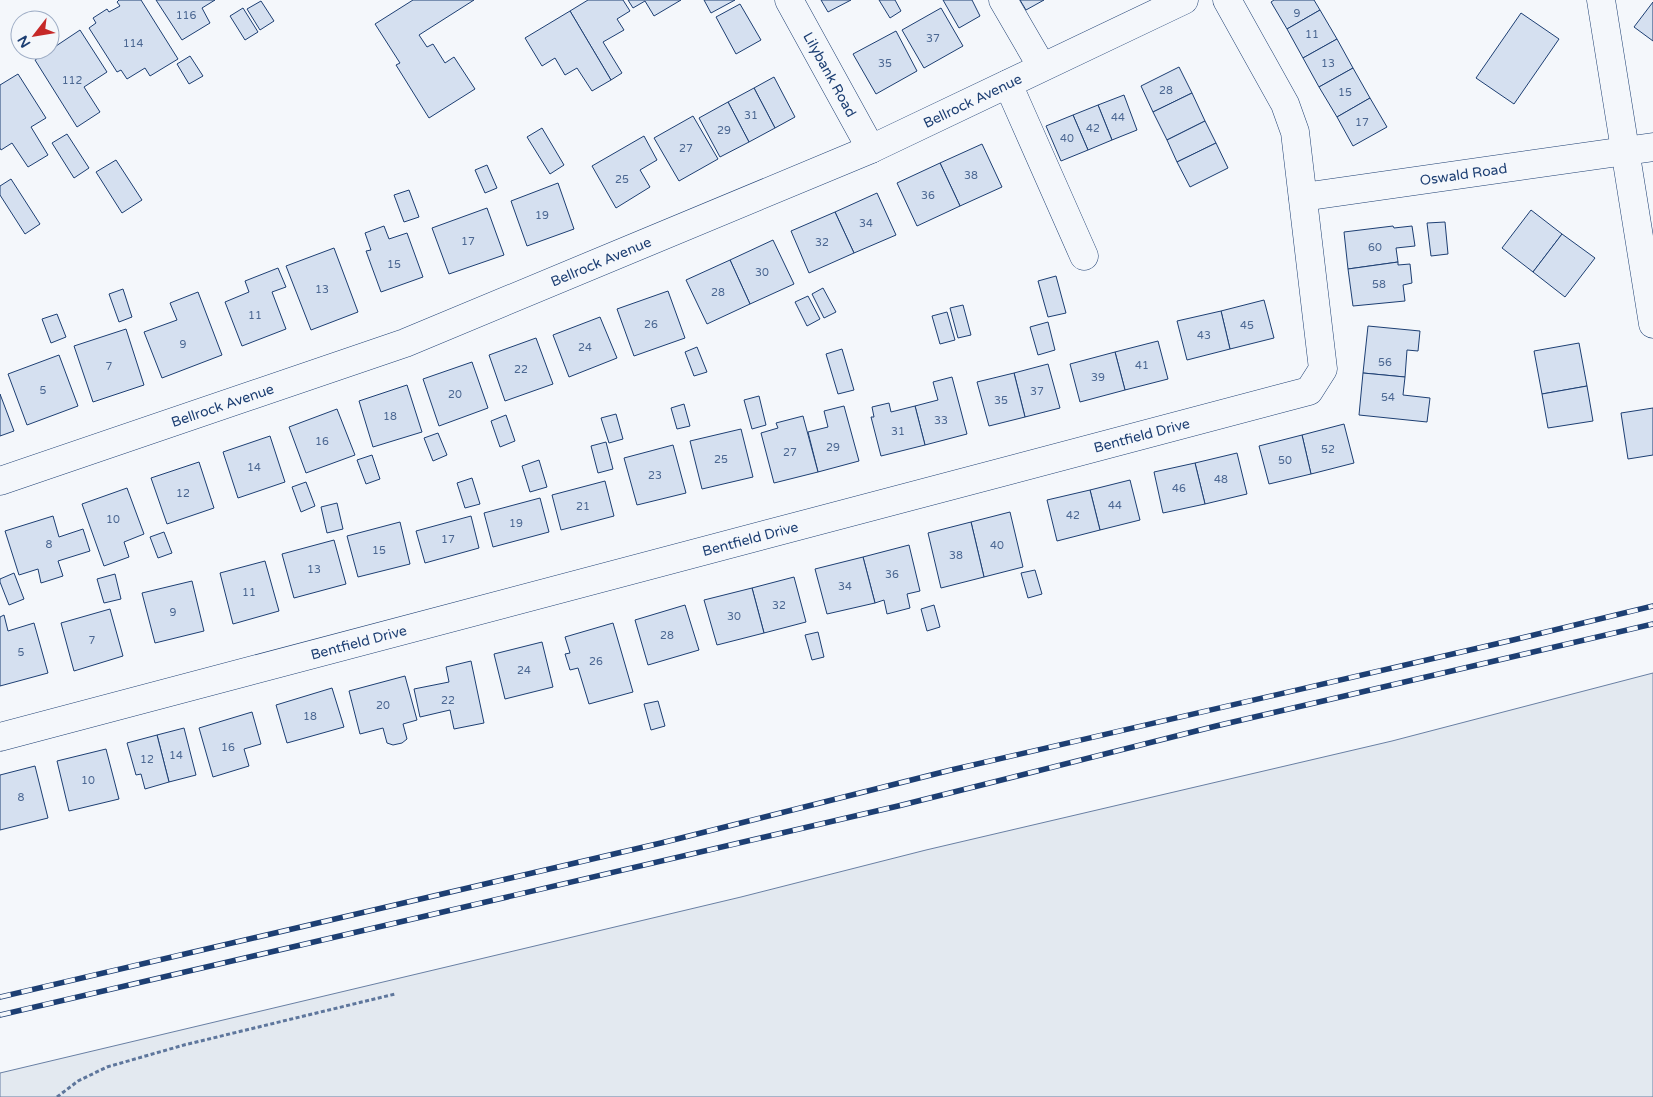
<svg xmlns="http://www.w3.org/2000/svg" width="1653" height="1097" viewBox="0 0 1653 1097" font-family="'Varela Round',sans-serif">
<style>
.green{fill:#e3e9f0;stroke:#687fa3}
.building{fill:#d5e0f0;stroke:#1d3f73}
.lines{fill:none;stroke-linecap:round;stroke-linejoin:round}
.minor-casing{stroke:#1d3f73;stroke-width:29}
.path{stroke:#5e769c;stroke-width:3;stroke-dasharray:4 2.5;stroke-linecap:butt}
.minor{stroke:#f4f7fb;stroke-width:28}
.rail-casing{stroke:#1d3f73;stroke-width:5.5}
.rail{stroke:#f4f7fb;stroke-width:4;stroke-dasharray:11;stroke-linecap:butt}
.labels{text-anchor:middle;stroke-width:4;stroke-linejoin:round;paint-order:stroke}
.number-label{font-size:11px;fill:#4b6792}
.street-label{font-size:14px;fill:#1d3f73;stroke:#f4f7fb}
</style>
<rect width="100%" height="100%" fill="#f4f7fb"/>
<!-- green -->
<path class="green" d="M1653,673v424h-1653v-24l741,-176 185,-47 466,-109z"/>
<!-- building -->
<g class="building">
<path d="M119,0h22l37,59 -28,17 -5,-8 -18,11 -6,-9 -4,2 -28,-44 7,-5 -3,-5 14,-9 2,3 11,-6 -3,-4z"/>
<path d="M156,0h59l-13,8 8,15 -28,17z"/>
<path d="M413,0h61l-55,35 8,12 6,-3 12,19 9,-6 21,32 -46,29 -33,-53 4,-2 -25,-39z"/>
<path d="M588,0h35l7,11 -13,8 7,11 -21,12 19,31 -11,7 -41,-69z"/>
<path d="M628,0h53l-27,16 -9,-15 -12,7z"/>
<path d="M704,0h31l-24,13z"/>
<path d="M821,0h30l-23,12z"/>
<path d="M879,0h16l6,11 -11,7z"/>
<path d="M943,0h29l8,16 -21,12z"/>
<path d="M1020,0h24l-18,10z"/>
<path d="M1274,0h40l6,10 -33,19 -16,-27z"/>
<path d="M261,1l13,20 -14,9 -13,-21z"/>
<path d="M1653,2v39l-19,-14z"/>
<path d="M740,4l21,36 -25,14 -20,-37z"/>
<path d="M243,8l15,24 -13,8 -15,-24z"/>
<path d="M941,8l22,38 -39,22 -22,-38z"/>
<path d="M1320,10l17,29 -34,19 -16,-29z"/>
<path d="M570,11l41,69 -19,11 -15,-23 -12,7 -10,-17 -13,8 -17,-28z"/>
<path d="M1521,13l38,26 -45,65 -38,-26z"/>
<path d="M80,30l27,42 -23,15 16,25 -23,15 -42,-67z"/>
<path d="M896,31l21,40 -41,23 -23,-40z"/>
<path d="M1337,39l16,29 -34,19 -16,-29z"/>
<path d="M190,56l13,20 -14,8 -12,-20z"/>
<path d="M1179,67l13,26 -39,19 -12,-26z"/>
<path d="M1353,68l17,30 -33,19 -18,-30z"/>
<path d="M18,74l28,44 -15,9 17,28 -20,12 -16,-24 -11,7 -1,-2v-63z"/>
<path d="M774,77l21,40 -20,11 -21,-40z"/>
<path d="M754,88l21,40 -26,14 -21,-40z"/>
<path d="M1192,93l13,28 -38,19 -14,-28z"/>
<path d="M1124,95l13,35 -25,10 -14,-35z"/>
<path d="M1370,98l17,29 -34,19 -16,-29z"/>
<path d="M728,102l21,40 -29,15 -21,-39z"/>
<path d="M1098,105l14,35 -24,10 -15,-35z"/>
<path d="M1073,115l15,35 -27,11 -15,-35z"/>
<path d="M693,116l25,43 -39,22 -25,-43z"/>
<path d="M1205,121l11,22 -39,19 -10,-22z"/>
<path d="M542,128l22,37 -14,9 -23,-37z"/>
<path d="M67,134l22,34 -15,10 -22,-35z"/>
<path d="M644,136l13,24 -17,10 10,17 -34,21 -24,-42z"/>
<path d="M1216,143l12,25 -38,19 -13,-25z"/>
<path d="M982,144l20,43 -42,19 -20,-43z"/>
<path d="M116,160l26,40 -20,13 -26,-41z"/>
<path d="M940,163l20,43 -43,20 -20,-43z"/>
<path d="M487,165l10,23 -12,5 -10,-23z"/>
<path d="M11,179l29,45 -15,10 -25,-39v-9z"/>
<path d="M558,183l16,46 -47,17 -16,-45z"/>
<path d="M409,190l10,27 -15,5 -10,-27z"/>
<path d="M877,193l19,42 -42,18 -19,-41z"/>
<path d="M487,208l17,47 -55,19 -17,-46z"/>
<path d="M1531,210l31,24 -29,38 -31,-24z"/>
<path d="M835,212l19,41 -45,20 -18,-42z"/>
<path d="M1445,222l3,32 -17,2 -4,-33z"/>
<path d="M384,226l5,13 18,-6 16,44 -42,15 -15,-41 5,-1 -6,-17z"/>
<path d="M1393,226l1,2 18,-2 3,20 -19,2 2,14 -50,7 -4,-37z"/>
<path d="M1562,234l33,24 -30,39 -32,-25z"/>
<path d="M773,240l21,44 -44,20 -20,-44z"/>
<path d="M334,248l24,64 -47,18 -25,-64z"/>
<path d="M730,260l20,44 -43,20 -21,-44z"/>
<path d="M1398,262v3l12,-1 2,19 -9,2 2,16 -52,5 -5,-37z"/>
<path d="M278,268l8,19 -14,5 14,37 -44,17 -17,-44 24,-10 -4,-11z"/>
<path d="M1056,276l10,37 -18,4 -10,-36z"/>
<path d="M823,288l13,24 -12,6 -12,-24z"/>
<path d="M123,289l9,28 -13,5 -10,-28z"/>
<path d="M668,291l17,47 -51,18 -17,-47z"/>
<path d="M198,292l24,63 -60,23 -18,-46 33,-12 -7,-17z"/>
<path d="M808,296l12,23 -13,7 -12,-24z"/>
<path d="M1264,300l10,38 -44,11 -9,-38z"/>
<path d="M963,305l8,30 -13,3 -8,-30z"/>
<path d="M1221,311l9,38 -43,11 -10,-39z"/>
<path d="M947,312l8,28 -15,4 -8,-28z"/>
<path d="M57,314l9,23 -15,6 -9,-24z"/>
<path d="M600,317l17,41 -48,19 -16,-42z"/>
<path d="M1048,322l7,28 -17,5 -8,-28z"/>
<path d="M1368,326l52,5 -2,20 -11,-1 -2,27 -42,-4z"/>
<path d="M126,329l18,56 -51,17 -19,-56z"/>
<path d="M536,338l17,46 -48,17 -16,-46z"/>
<path d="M1158,341l10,38 -43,11 -10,-38z"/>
<path d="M1579,343l8,43 -45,8 -8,-43z"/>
<path d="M697,347l10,25 -13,4 -9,-24z"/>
<path d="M842,349l12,41 -16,4 -12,-40z"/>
<path d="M1115,352l10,38 -45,12 -10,-38z"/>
<path d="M59,355l19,51 -51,19 -19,-51z"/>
<path d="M472,362l16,46 -49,18 -16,-47z"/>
<path d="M1048,364l12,44 -35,9 -11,-44z"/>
<path d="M1014,373l11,44 -36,9 -12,-44z"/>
<path d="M1363,373l42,4 -2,18 27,3 -3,24 -68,-7z"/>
<path d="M952,377l15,57 -42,11 -10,-39 23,-6 -5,-18z"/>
<path d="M407,385l15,47 -49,15 -14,-46z"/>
<path d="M1587,386l6,35 -45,7 -6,-34z"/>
<path d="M0,394l14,37 -14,5z"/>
<path d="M759,396l7,29 -14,4 -8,-29z"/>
<path d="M889,403l2,9 24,-6 10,39 -44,11 -10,-39h3l-2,-10z"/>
<path d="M684,404l6,22 -13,3 -6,-21z"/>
<path d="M844,406l15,55 -41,11 -10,-40 20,-5 -4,-16z"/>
<path d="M1653,408v47l-25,4 -7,-46z"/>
<path d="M337,409l18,46 -49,18 -17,-46z"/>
<path d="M616,414l7,25 -14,4 -8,-25z"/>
<path d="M506,415l9,26 -15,6 -9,-26z"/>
<path d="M803,416l15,56 -44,11 -13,-50 17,-5 -2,-5z"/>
<path d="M1344,424l10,39 -43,11 -9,-39z"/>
<path d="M741,429l12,48 -51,12 -12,-48z"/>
<path d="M438,433l9,22 -14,6 -9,-23z"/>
<path d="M1302,435l9,39 -42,10 -10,-38z"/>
<path d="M270,436l15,46 -47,16 -15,-46z"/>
<path d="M606,442l7,27 -15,4 -7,-27z"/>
<path d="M673,445l13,48 -49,12 -13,-47z"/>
<path d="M1237,453l10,41 -42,10 -10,-41z"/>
<path d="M372,455l8,24 -14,5 -9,-24z"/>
<path d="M539,460l8,27 -17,5 -8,-26z"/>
<path d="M199,462l15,46 -47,16 -16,-46z"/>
<path d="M1195,463l10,41 -42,9 -9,-41z"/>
<path d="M472,478l8,26 -15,4 -8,-25z"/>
<path d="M1130,480l10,40 -40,10 -10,-40z"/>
<path d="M605,481l9,35 -53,14 -9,-35z"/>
<path d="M306,482l9,24 -14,6 -9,-25z"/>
<path d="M127,488l17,46 -20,8 5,15 -25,9 -22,-62z"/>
<path d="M1090,490l10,40 -43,11 -10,-41z"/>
<path d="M540,498l9,34 -56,15 -9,-34z"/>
<path d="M337,503l6,26 -16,4 -6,-26z"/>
<path d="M1010,512l13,55 -39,10 -13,-55z"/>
<path d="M53,516l6,21 24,-8 7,22 -32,10 5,15 -22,7 -3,-14 -19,6 -14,-44z"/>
<path d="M471,516l8,32 -54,15 -9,-32z"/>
<path d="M400,522l10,42 -52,13 -11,-41z"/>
<path d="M971,522l13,55 -43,11 -13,-55z"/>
<path d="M164,532l8,21 -14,5 -8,-21z"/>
<path d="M334,540l12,44 -52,14 -12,-44z"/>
<path d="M909,545l11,46 -13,3 3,14 -23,6 -3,-14 -9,3 -12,-46z"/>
<path d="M863,557l12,46 -48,11 -12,-45z"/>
<path d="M265,561l14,50 -46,13 -13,-51z"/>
<path d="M1035,570l7,24 -14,4 -7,-25z"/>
<path d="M14,573l10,26 -15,6 -9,-23v-3z"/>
<path d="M115,574l6,25 -17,4 -7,-24z"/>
<path d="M794,577l12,45 -42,11 -12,-45z"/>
<path d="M192,581l12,50 -49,12 -13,-50z"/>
<path d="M752,588l12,45 -47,12 -13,-45z"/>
<path d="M685,605l14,45 -51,15 -13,-45z"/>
<path d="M934,605l6,22 -13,4 -6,-22z"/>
<path d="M110,609l13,47 -49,15 -13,-48z"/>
<path d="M4,615l4,16 26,-8 14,50 -48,13v-69z"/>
<path d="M613,623l20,69 -44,12 -11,-36 -8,2 -5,-16 5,-1 -5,-16z"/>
<path d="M818,632l6,25 -12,3 -7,-25z"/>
<path d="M542,642l11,45 -48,12 -11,-45z"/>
<path d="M471,661l13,62 -30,6 -4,-19 -30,7 -6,-28 35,-7 -3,-15z"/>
<path d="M405,676l12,44 -14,4 4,15 -5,4 -9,2 -6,-2 -4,-15 -23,6 -11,-43z"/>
<path d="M332,688l12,39 -57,16 -11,-38z"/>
<path d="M658,701l7,25 -14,4 -7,-26z"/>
<path d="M252,712l9,32 -17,5 5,17 -36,11 -14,-49z"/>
<path d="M184,728l12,47 -27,7 -12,-47z"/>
<path d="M157,735l12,47 -24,7 -4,-15 -5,1 -9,-32z"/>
<path d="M106,749l13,50 -50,12 -12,-50z"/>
<path d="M35,766l13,52 -48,12v-55z"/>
</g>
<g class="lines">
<defs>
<g id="minor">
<path id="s1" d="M789,0l82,149"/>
<path d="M1003,0l39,67"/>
<path d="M1601,0l52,324"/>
<path d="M1008,84l76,172"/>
<path id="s2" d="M1303,197l350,-50"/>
<path id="s3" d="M0,481l405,-138 466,-194 313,-149"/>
<path id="s4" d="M0,737l1309,-346 14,-22 -28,-237 -10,-28 -58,-104"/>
</g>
</defs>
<!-- minor casing -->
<use href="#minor" class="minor-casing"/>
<!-- path -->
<path class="path" d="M57,1097l21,-16 29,-14 77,-22 211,-51"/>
<!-- minor -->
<use href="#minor" class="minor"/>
<defs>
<g id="rail">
<path d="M0,997l661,-154 290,-73 562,-130 140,-34"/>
<path d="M0,1015l898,-209 318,-80 437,-102"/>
</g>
</defs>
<!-- rail casing -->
<use href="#rail" class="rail-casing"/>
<!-- rail -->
<use href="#rail" class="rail"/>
</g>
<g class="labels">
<!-- number labels -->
<g class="number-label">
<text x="1297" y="17">9</text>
<text x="186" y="19">116</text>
<text x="1312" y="38">11</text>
<text x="933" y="42">37</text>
<text x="133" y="47">114</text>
<text x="885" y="67">35</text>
<text x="1328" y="67">13</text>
<text x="72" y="84">112</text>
<text x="1166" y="94">28</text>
<text x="1345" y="96">15</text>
<text x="751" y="119">31</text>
<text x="1118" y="121">44</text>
<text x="1362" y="126">17</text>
<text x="1093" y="132">42</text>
<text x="724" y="134">29</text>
<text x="1067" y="142">40</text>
<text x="686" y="152">27</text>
<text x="971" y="179">38</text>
<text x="622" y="183">25</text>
<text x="928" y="199">36</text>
<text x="542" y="219">19</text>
<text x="866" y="227">34</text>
<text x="468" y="245">17</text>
<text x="822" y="246">32</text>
<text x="1375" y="251">60</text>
<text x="394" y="268">15</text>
<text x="762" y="276">30</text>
<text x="1379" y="288">58</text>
<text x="322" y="293">13</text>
<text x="718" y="296">28</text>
<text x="255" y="319">11</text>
<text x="651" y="328">26</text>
<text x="1247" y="329">45</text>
<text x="1204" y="339">43</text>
<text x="183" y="348">9</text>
<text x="585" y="351">24</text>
<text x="1385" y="366">56</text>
<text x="1142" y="369">41</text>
<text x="109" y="370">7</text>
<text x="521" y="373">22</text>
<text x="1098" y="381">39</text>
<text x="43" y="394">5</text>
<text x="1037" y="395">37</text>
<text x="455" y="398">20</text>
<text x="1388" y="401">54</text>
<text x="1001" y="404">35</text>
<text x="390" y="420">18</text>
<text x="941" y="424">33</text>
<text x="898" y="435">31</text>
<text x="322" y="445">16</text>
<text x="833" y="451">29</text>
<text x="1328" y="453">52</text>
<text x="790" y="456">27</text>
<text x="721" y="463">25</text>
<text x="1285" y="464">50</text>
<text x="254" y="471">14</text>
<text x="655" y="479">23</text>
<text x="1221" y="483">48</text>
<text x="1179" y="492">46</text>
<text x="183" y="497">12</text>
<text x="1115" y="509">44</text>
<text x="583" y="510">21</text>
<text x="1073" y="519">42</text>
<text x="113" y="523">10</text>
<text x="516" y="527">19</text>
<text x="448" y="543">17</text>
<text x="49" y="548">8</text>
<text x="997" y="549">40</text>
<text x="379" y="554">15</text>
<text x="956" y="559">38</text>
<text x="314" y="573">13</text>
<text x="892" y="578">36</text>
<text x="845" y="590">34</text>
<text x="249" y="596">11</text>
<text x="779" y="609">32</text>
<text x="173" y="616">9</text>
<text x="734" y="620">30</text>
<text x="667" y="639">28</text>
<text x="92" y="644">7</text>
<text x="21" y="656">5</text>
<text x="596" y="665">26</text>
<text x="524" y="674">24</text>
<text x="448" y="704">22</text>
<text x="383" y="709">20</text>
<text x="310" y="720">18</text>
<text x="228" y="751">16</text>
<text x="176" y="759">14</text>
<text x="147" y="763">12</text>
<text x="88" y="784">10</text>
<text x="21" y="801">8</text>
</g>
<!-- street labels -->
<g class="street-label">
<text dy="5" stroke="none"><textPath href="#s1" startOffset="85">Lilybank Road</textPath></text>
<text dy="5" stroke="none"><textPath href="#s3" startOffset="1045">Bellrock Avenue</textPath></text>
<text dy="5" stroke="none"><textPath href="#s2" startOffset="162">Oswald Road</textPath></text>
<text dy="5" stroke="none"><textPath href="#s3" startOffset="640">Bellrock Avenue</textPath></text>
<text dy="5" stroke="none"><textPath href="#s3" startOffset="235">Bellrock Avenue</textPath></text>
<text dy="5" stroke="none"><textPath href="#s4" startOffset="1181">Bentfield Drive</textPath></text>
<text dy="5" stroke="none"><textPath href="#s4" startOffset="776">Bentfield Drive</textPath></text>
<text dy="5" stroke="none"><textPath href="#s4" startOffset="371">Bentfield Drive</textPath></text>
</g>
</g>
<!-- north arrow -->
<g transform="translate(35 35) rotate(239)"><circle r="24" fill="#f4f7fb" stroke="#9eadc5"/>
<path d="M0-4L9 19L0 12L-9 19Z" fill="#c62828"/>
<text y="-8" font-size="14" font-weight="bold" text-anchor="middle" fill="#1d3f73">N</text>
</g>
</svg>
